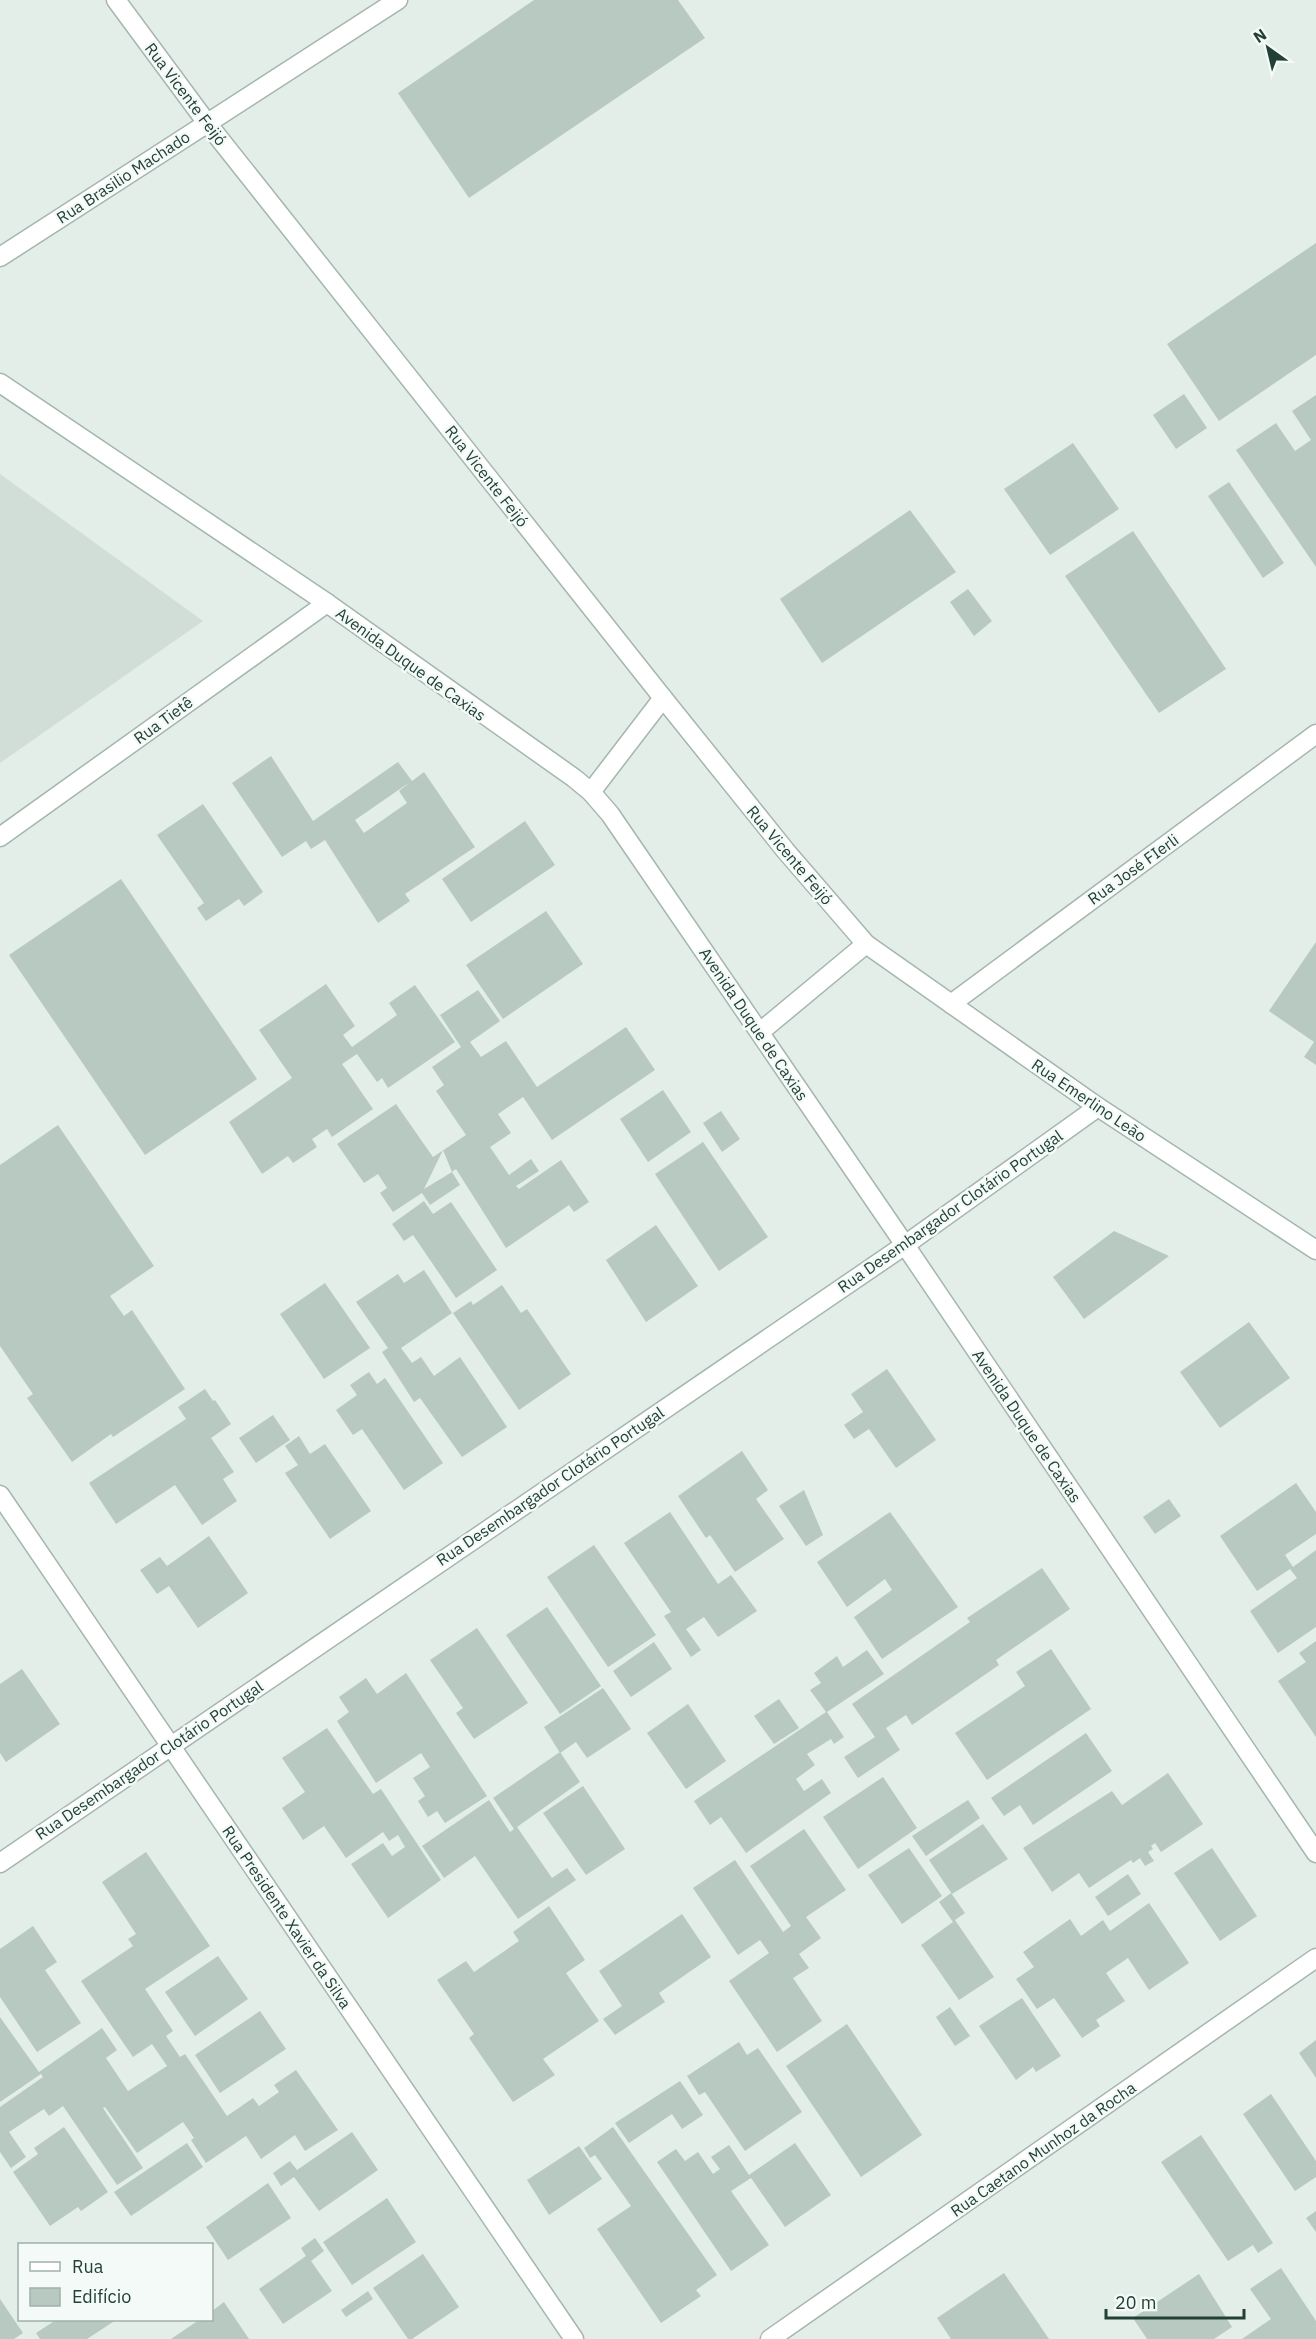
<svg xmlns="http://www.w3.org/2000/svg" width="1316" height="2339" viewBox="0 0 1316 2339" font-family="'IBM Plex Sans',sans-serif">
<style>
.built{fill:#d1ded7}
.building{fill:#b8c9c1;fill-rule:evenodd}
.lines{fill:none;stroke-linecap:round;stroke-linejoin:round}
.minor-casing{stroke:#a5b6af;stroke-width:21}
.minor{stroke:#fff;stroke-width:18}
.labels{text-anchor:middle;stroke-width:5;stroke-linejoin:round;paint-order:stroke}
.street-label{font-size:16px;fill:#224036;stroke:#f4faf7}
</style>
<rect width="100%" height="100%" fill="#e3eee8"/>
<!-- built -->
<path class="built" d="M0,474l203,147 -203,142z"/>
<!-- building -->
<g class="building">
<path d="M534,0h144l27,38 -236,160 -71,-105z"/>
<path d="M1316,243v112l-97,66 -52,-77z"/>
<path d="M1184,394l23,34 -31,21 -23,-34z"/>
<path d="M1316,395v172l-80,-117 40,-27 19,28 16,-11 -19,-29z"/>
<path d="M1073,443l46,66 -69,46 -46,-66z"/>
<path d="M1229,482l55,81 -21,15 -55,-82z"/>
<path d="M910,510l46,62 -134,91 -42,-64z"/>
<path d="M1133,531l93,138 -67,44 -94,-137z"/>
<path d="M968,589l24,32 -18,15 -24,-34z"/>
<path d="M271,756l42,65 85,-59 14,19 12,-9 51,75 -70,47 5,7 -32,22 -53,-83 -14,9 -5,-8 -24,16 -50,-74zM410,782l-11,9 8,12 -43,30 -9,-13z"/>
<path d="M203,804l60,88 -19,14 -5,-7 -33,22 -9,-13 7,-5 -47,-68z"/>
<path d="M525,821l30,44 -84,57 -29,-43z"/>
<path d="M121,879l136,200 -112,76 -136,-200z"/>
<path d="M546,911l37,53 -80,55 -37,-54z"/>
<path d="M1316,942v123l-12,-8 10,-15 -45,-31z"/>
<path d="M326,984l29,42 -12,9 9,12 45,-32 -8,-12 26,-18 40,57 -67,46 -6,-10 -5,4 -20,-28 -15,10 31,45 -41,28 -5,-8 -15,10 5,8 -24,16 -5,-7 -26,18 -33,-52 63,-44 -33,-48z"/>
<path d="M478,990l22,31 -30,21 11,15 25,-16 31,46 89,-60 29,43 -103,70 -29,-43 -25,17 13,19 -21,14 19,28 22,-16 8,12 -23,15 3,3 42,-29 28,42 -15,10 -5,-7 -63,43 -50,-79 -4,3 8,13 -30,20 -8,-12 -29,19 -13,-19 7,-5 -9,-14 -14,9 -27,-39 59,-40 37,53 33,-22 -30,-44 8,-6 -12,-18 29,-20 -21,-32zM443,1150l9,22 -28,17z"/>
<path d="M663,1090l28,42 -43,30 -28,-43z"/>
<path d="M721,1111l19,28 -18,13 -19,-29z"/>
<path d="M58,1125l96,141 -44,30 14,20 8,-6 53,79 -72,48 -2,-3 -39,28 -45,-64 6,-4 -33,-48v-181z"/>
<path d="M703,1142l65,95 -49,34 -64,-97z"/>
<path d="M424,1201l9,13 18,-12 46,68 -41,28 -43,-63 -9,6 -12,-17z"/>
<path d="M656,1225l42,61 -52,36 -40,-62z"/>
<path d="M1114,1231l55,25 -85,63 -31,-42z"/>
<path d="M424,1270l28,43 -51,35 11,15 9,-6 13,19 26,-19 47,70 -45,30 -42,-59 -6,4 -32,-50 6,-4 -32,-46 42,-28 6,9z"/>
<path d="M325,1283l45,65 -46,31 -44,-65z"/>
<path d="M502,1285l19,28 6,-4 44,65 -52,36 -66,-97 18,-12 2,4z"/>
<path d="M1249,1322l41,56 -70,50 -40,-56z"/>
<path d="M887,1369l49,71 -40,28 -27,-39 -15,10 -10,-14 19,-13 -12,-18z"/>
<path d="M369,1372l8,12 8,-6 58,85 -39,27 -42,-61 -9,6 -17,-25 21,-15 -7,-10z"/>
<path d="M205,1389l8,12 2,-1 16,24 -20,14 23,34 -11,7 14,22 -35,24 -27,-40 -59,39 -27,-41 97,-64 -8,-12z"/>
<path d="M273,1415l17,25 -34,23 -17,-25z"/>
<path d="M299,1436l11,18 15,-10 46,67 -41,28 -45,-66 13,-8 -13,-19z"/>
<path d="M742,1451l26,39 -12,9 28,40 -49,33 -25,-37 -4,3 -28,-42z"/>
<path d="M1296,1483l20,29v22l-31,21 8,12 23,-17v77l-38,26 -28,-42 47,-33 -7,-9 -33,22 -37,-55z"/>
<path d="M804,1490l19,45 -17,11 -27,-40z"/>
<path d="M1169,1499l12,17 -26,18 -12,-17z"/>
<path d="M670,1512l48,72 13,-9 26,36 -39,26 -14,-20 -18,12 15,21 -10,7 -27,-41 7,-4 -47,-69z"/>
<path d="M890,1512l68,95 -76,52 -28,-42 38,-27 -7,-11 -38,28 -30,-45z"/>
<path d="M209,1536l39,57 -50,35 -29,-42 -12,8 -17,-24 20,-13 7,9z"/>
<path d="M594,1545l62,90 -48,32 -61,-90z"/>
<path d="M1042,1568l28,41 -74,51 3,5 -87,60 -6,-10 -20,13 14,22 -42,28 -14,-21 31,-20 -23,-33 118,-82 -3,-4z"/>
<path d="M547,1607l54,79 -41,28 -54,-79z"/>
<path d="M477,1628l51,75 -54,36 -18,-26 7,-5 -33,-48z"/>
<path d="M1316,1641v96l-38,-56 28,-19 -7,-9z"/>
<path d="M654,1642l18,27 -41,28 -18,-26z"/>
<path d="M1051,1649l40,60 -104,71 -32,-47 70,-47 -9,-14z"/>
<path d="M867,1650l17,24 -57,38 17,25 -10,7 -3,-5 -24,15 8,11 -19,14 8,12 18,-12 9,14 -85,60 -25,-36 -11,8 -16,-24 132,-89 -16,-22 11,-7 -7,-10 23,-17 6,11z"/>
<path d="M22,1669l38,55 -54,38 -6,-9v-69z"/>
<path d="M406,1673l81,123 -42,27 -8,-12 -9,6 -10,-16 7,-5 -12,-18 17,-11 -9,-14 -45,30 -39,-62 12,-9 -10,-15 27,-19 11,16z"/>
<path d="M603,1688l28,41 -44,29 -11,-16 -16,11 -16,-26z"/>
<path d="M779,1699l20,29 -25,16 -20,-28z"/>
<path d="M688,1704l38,57 -40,28 -39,-56z"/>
<path d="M327,1728l46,66 8,-5 60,91 -53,38 -37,-54 32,-21 9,13 13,-9 -7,-12 -9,6 -6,-9 -37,26 -22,-32 -21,14 -21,-32 23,-16 -23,-34z"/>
<path d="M1086,1733l26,38 -79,54 -13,-20 -16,11 -13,-18z"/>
<path d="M560,1752l20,30 -63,45 35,51 15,-10 9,12 -58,39 -43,-63 -31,22 -22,-32 67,-46 21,32 4,-3 -21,-31z"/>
<path d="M1168,1773l35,51 -42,28 -6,-9 -4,3 2,3 -5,3 6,9 -9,5 -5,-8 -7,5 -2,-3 -42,28 -10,-15 -27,19 -29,-44 89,-57 10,14z"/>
<path d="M883,1777l34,51 -59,41 -35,-52z"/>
<path d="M583,1786l42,63 -39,26 -43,-62z"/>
<path d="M968,1800l12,18 -54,38 -14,-20z"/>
<path d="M983,1824l25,35 -56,35 -23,-34z"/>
<path d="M804,1829l42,61 -40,27 15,21 -22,16 10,14 -16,10 29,43 -45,31 -48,-71 40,-28 -9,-13 -22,15 -45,-67 42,-28 48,72 8,-6 -41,-60z"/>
<path d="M909,1848l33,48 -40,28 -34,-49z"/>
<path d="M1212,1848l45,68 -37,25 -46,-68z"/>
<path d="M146,1852l64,94 -65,43 28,42 -7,5 14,21 5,-3 42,62 26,-18 6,8 20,-14 -5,-7 22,-15 42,60 -33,21 -10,-16 -34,24 -15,-23 -40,27 -15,-23 3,-2 -11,-16 -46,31 -32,-46 -2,1 40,60 -26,17 -54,-79 -14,10 -5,-7 -35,23 17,25 -15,11 -11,-16v-45l43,-30 -2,-3 -41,28v-85l39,55 63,-44 15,22 -11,8 22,33 39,-25 -15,-22 -19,13 -52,-76 52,-35 -5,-7 8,-5 -34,-52z"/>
<path d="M1128,1874l13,20 -33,22 -13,-19z"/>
<path d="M951,1893l14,20 -10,7 39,57 -35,23 -38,-55 32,-23 -14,-20z"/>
<path d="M1149,1903l40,60 -40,27 -21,-32 -22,15 19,28 -29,19 4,6 -18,12 -28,-40 -17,11 -21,-30 18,-12 -11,-15 47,-33 11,17 22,-16 7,11z"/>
<path d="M549,1906l36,54 -19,13 33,48 -56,38 12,16 -42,27 -44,-64 5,-4 -37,-54 29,-19 8,11 45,-31 -6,-9z"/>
<path d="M682,1914l29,43 -52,36 6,9 -50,33 -12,-16 19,-13 -23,-35z"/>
<path d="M33,1926l24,36 -12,8 36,53 -44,29 -37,-55v-48z"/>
<path d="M218,1956l30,43 -53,37 -30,-44z"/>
<path d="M1022,1998l39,58 -25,16 -3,-5 -17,13 -37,-54z"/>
<path d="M950,2007l20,29 -15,10 -19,-29z"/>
<path d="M260,2011l26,38 -66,44 -25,-38z"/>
<path d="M847,2024l75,111 -61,42 -75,-111z"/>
<path d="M1316,2040v38l-17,-25z"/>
<path d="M739,2042l8,13 11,-7 44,64 -57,39 -40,-59 -6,3 -12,-19z"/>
<path d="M680,2081l23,34 -21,14 -10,-15 -43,29 -14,-20z"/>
<path d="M1271,2094l45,67v16l-21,14 -52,-77z"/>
<path d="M64,2127l44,65 -27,19 -3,-4 -28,19 -37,-54 25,-18 -4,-6z"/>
<path d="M613,2127l104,148 -21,15 5,6 -40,27 -64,-94 34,-23 -36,-51 -5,3 -6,-10z"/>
<path d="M352,2132l26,38 -59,41 -25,-34 -13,9 -8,-13 17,-12 7,9z"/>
<path d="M1201,2135l72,108 -15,10 -5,-8 -25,16 -67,-99z"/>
<path d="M187,2143l16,24 -72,49 -17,-24z"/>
<path d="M795,2143l36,52 -46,32 -34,-49 -20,13 38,54 -38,26 -74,-109 19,-13 9,12 13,-9 15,22 7,-5 -9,-12 18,-12 20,30z"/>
<path d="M579,2146l23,33 -53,36 -22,-35z"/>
<path d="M268,2183l23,35 -63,42 -22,-33z"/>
<path d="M387,2198l29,44 -64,43 -29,-43z"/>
<path d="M1316,2211v21l-10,-14z"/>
<path d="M315,2238l9,13 -13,10 21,30 -49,33 -24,-35 47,-33 -5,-8z"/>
<path d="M423,2254l36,53 -47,32h-4l-35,-51z"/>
<path d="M1281,2268l35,53v18h-74l29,-20 -21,-30z"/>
<path d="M1004,2273l45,66h-98l-14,-21z"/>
<path d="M1199,2274l33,53 -18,12h-67l-14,-21z"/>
<path d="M368,2291l5,8 -27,18 -5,-7z"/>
<path d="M0,2299l23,34 -9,6h-14z"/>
<path d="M224,2302l25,37h-78l28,-19h13v-9z"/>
<path d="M56,2320h60l-29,19h-47l-4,-6z"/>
</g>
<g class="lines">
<defs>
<g id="minor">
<path d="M116,0l91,123 456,575 122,152 81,94 232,163 218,143"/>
<path d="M0,257l398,-257"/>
<path d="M0,383l327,220 247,175 17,14 19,22 295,431 411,608"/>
<path d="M591,792l72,-94"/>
<path d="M0,837l327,-234"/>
<path d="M951,1004l365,-270"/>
<path d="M760,1032l106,-88"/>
<path d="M0,1495l574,844"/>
<path d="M0,1863l905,-618 193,-138"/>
<path d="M770,2339l546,-381"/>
</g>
</defs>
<!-- minor casing -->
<use href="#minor" class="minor-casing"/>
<!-- minor -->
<use href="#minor" class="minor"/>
</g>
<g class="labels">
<!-- street labels -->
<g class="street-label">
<text transform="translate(186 94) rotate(53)" y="6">Rua Vicente Feijó</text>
<text transform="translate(123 177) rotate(-33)" y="6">Rua Brasilio Machado</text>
<text transform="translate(487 476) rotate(52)" y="6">Rua Vicente Feijó</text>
<text transform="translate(411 664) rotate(36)" y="6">Avenida Duque de Caxias</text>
<text transform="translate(163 720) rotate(-36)" y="6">Rua Tietê</text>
<text transform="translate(790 855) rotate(50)" y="6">Rua Vicente Feijó</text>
<text transform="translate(1133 869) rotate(-36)" y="6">Rua José FIerli</text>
<text transform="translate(754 1024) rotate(56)" y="6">Avenida Duque de Caxias</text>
<text transform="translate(1089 1100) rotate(34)" y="6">Rua Emerlino Leão</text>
<text transform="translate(950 1211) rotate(-35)" y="6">Rua Desembargador Clotário Portugal</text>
<text transform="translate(1027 1426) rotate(56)" y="6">Avenida Duque de Caxias</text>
<text transform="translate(550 1486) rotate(-34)" y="6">Rua Desembargador Clotário Portugal</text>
<text transform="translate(149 1760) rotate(-34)" y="6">Rua Desembargador Clotário Portugal</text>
<text transform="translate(287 1917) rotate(56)" y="6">Rua Presidente Xavier da Silva</text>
<text transform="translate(1043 2149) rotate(-35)" y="6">Rua Caetano Munhoz da Rocha</text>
</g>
</g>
<!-- legend -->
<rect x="18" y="2243" width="195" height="78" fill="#f4faf7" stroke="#a0b0aa" stroke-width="1.5"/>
<rect x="30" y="2262" width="30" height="9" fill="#ffffff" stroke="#a0b0aa" stroke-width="1.5"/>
<text x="72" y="2273" font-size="18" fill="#224036">Rua</text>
<rect x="30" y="2288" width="30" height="18" fill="#b8c9c1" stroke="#a0b0aa" stroke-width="1.5"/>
<text x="72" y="2303" font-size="18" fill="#224036">Edifício</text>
<!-- north arrow -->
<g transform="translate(1268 48) rotate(326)" stroke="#f4faf7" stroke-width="4.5" paint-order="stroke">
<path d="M0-4.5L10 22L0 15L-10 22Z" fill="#224036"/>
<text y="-9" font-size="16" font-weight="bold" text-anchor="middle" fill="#224036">N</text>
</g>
<!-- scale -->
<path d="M1106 2309v9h138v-9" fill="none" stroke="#224036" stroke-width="3"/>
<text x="1115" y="2309" font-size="18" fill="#224036" stroke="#f4faf7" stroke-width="4.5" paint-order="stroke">20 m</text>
</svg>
